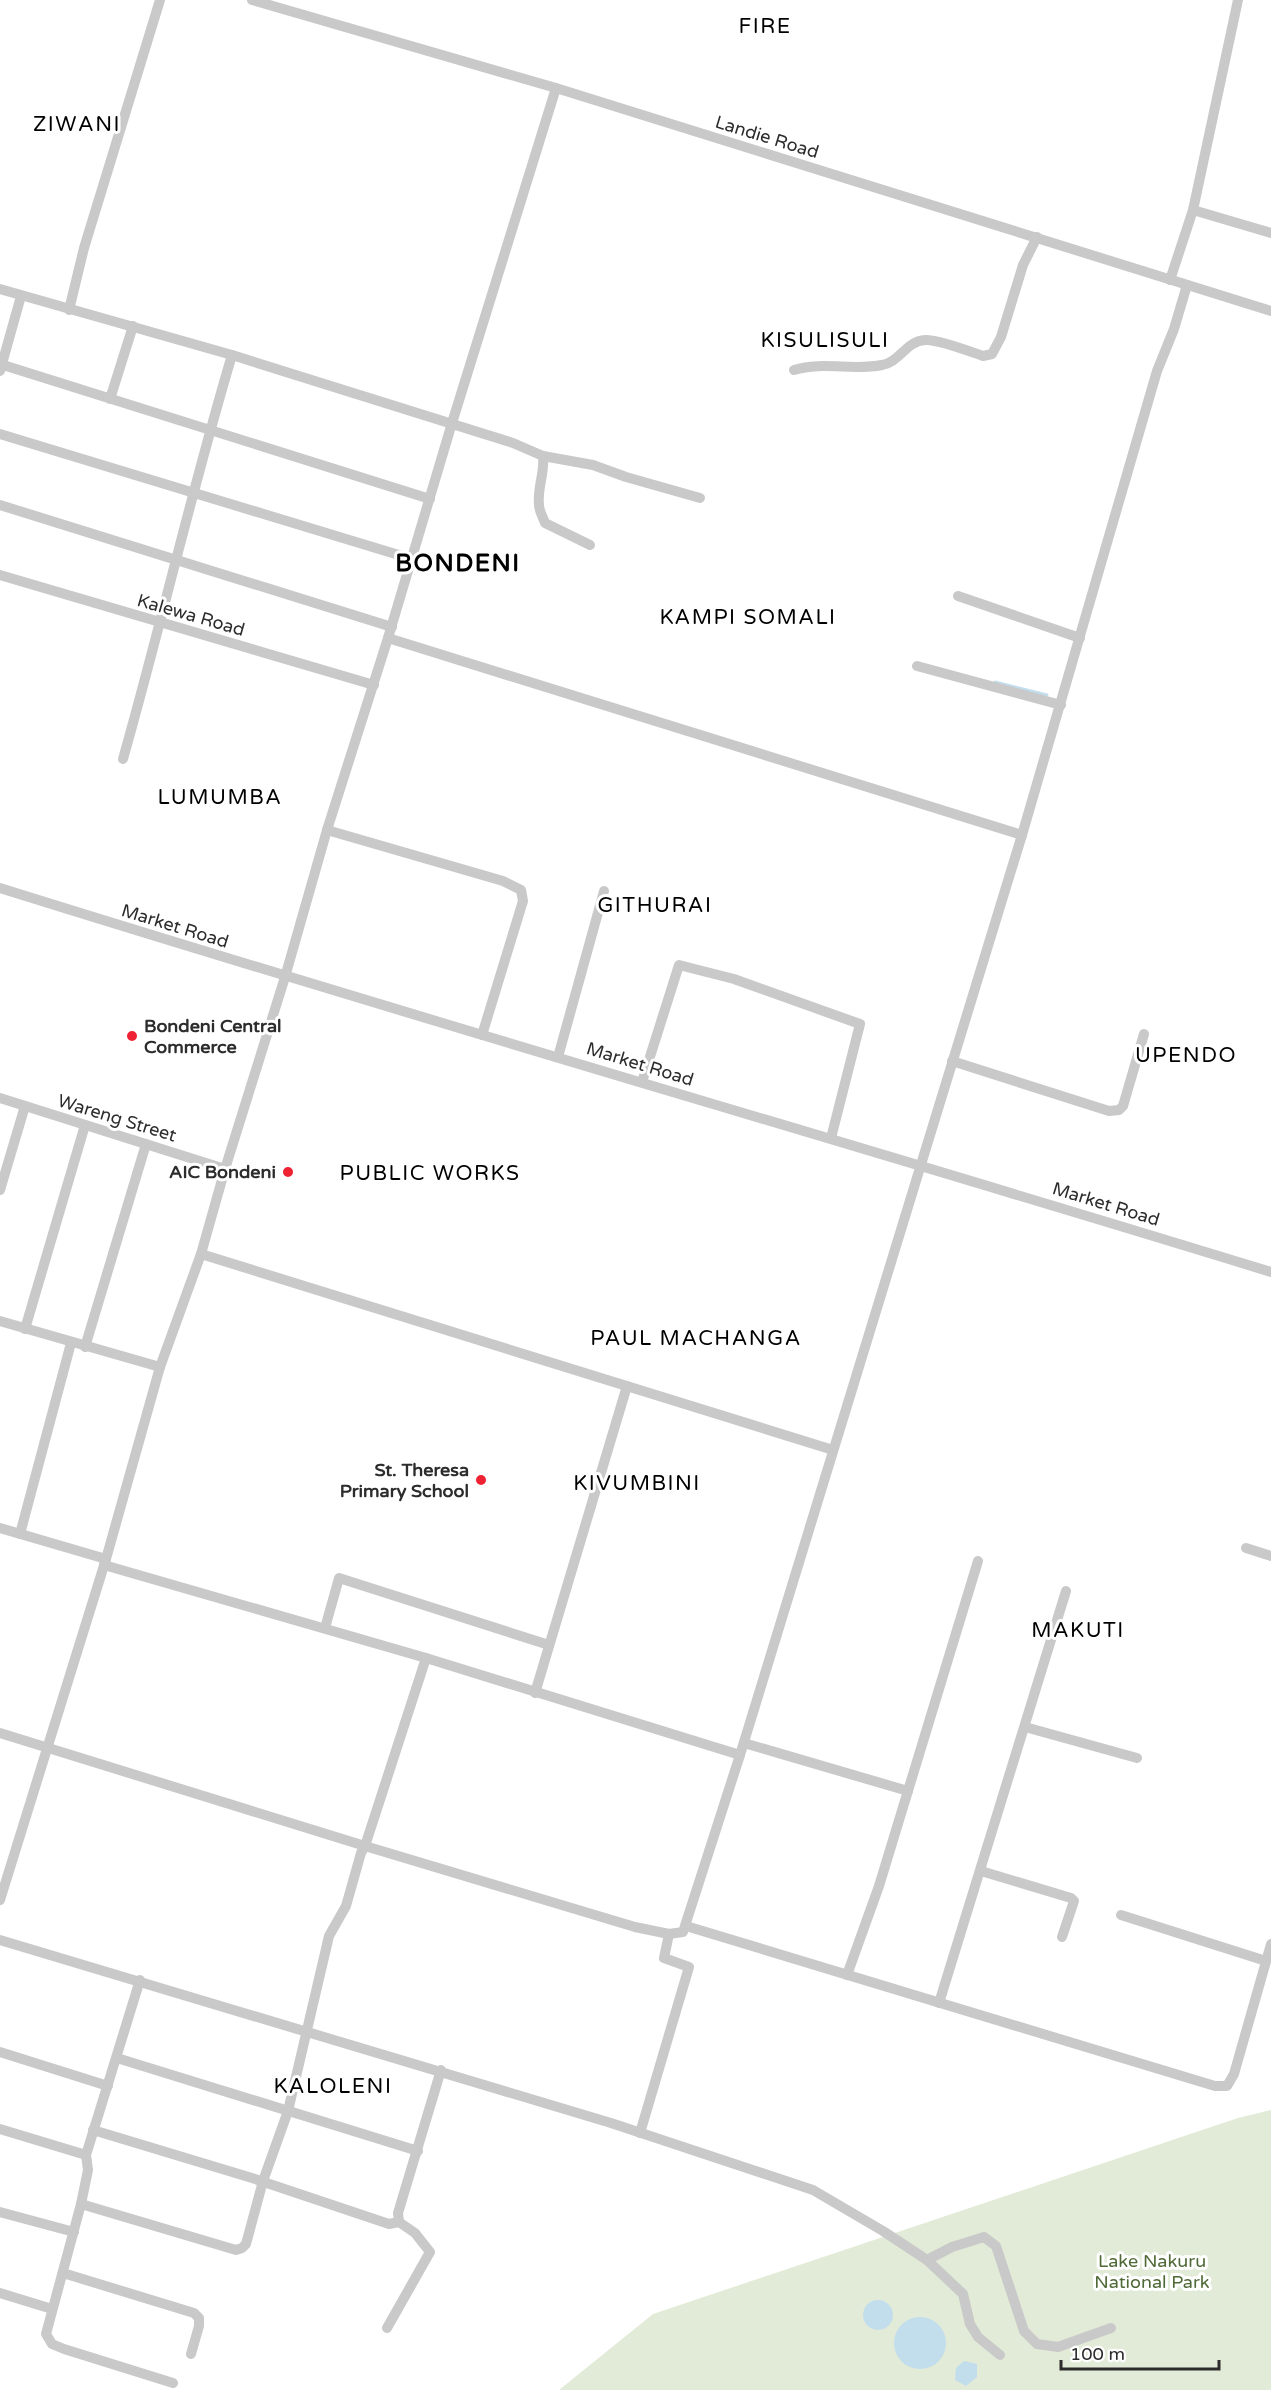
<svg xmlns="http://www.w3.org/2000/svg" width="1271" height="2390" viewBox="0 0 1271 2390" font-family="'Varela Round',sans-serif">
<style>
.green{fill:#e2ebd8}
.water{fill:#c2ddec}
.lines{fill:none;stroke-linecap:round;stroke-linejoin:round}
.stream{stroke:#c2ddec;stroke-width:3}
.minor{stroke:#c9c9c9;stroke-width:10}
.poi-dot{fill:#ef2234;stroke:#fff;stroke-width:2}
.labels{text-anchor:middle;stroke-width:6;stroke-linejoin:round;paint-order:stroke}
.street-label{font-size:18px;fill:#2c2c2c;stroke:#fff}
.poi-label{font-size:18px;font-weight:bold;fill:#2c2c2c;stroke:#fff;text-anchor:end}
.park-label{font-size:18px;fill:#4f6937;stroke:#fff}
.quarter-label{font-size:21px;letter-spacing:1.5px;fill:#000;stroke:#fff}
.district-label{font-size:24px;font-weight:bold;letter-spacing:1.5px;fill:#000;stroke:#fff}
</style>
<rect width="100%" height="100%" fill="#fff"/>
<!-- green -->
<path class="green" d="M1271,2110v280h-712l94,-76 585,-196z"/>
<!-- water -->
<g class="water">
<circle cx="878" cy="2315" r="15"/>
<circle cx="920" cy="2343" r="26"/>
<path d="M964,2361l13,3v13l-11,9 -11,-6 1,-12z"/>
</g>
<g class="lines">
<!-- stream -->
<path class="stream" d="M995,682l52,13"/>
<!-- minor -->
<g class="minor">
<path d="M252,0l304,88 715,223"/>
<path d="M1193,210l78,23"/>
<path d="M1170,280l23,-70 45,-210"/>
<path d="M0,289l232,66 281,88 30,13c2,17 -6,32 -4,49 0,6 4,12 6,18l45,22"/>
<path d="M69,310l15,-62 76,-248"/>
<path d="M0,364l430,135"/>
<path d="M794,370c29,-9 58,1 88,-5 17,-2 24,-24 43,-25 12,-1 44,11 58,16l9,-2 9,-17 22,-72 14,-28"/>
<path d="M0,371l21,-75"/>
<path d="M110,399l23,-73"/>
<path d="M0,434l412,125"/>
<path d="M543,456l50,9 33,12 74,21"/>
<path d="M0,505l392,122"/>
<path d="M0,575l374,110"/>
<path d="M958,596l122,42"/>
<path d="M388,638l634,197"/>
<path d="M917,666l144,39"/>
<path d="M123,759c38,-134 69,-270 109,-404"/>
<path d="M327,830l176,51 18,9 2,11 -41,134"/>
<path d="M0,888c422,132 848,254 1271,384"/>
<path d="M558,1057l46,-166"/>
<path d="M952,1061l157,50 10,-1 4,-4 21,-72"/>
<path d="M642,1082l37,-117 55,14 126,45 -29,114"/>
<path d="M0,1098l225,71"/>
<path d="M0,1190l25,-84"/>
<path d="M201,1254l632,196"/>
<path d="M0,1321l160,46"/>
<path d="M25,1329l60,-204"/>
<path d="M85,1347l61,-203"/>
<path d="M0,1528l106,31"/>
<path d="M20,1534l51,-191"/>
<path d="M1246,1548l25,8"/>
<path d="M104,1565l322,93 314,97"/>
<path d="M325,1628l14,-50 210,67"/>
<path d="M535,1693l92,-307"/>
<path d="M1025,1727l112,31"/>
<path d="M0,1733l365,113 270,81 34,7 14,-2 57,-177 282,-920 135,-464 17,-42 13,-44"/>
<path d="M744,1743l164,48"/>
<path d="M981,1871l90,27 3,3 -12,36"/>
<path d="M0,1900l106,-341 54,-192 41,-113 24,-85 60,-192 42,-147 61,-192 64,-215 104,-335"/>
<path d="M1121,1915l145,46"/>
<path d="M686,1926l529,160h12l7,-12 37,-130"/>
<path d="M0,1940l611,183 202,67 70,41 44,29 36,34 7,30 8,13 22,18"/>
<path d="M847,1975l32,-89 99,-325"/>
<path d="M939,2003l127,-412"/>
<path d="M0,2052l108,34"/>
<path d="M117,2058l301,93"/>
<path d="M0,2129l86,26 54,-175"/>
<path d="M93,2130l159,48 137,46 10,-2 -1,-9 43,-143"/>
<path d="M640,2133l49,-166 -25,-9 5,-24"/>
<path d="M86,2155l2,15 -7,34 -35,130 6,10 12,5 109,34"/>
<path d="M81,2204l155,46 6,-2 4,-4 17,-63 25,-70 41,-175 17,-30 15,-53 4,-7 61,-188"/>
<path d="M0,2212l74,20"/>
<path d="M927,2260l25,-13 32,-10 12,9 28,85 13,13 21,3 53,-19"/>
<path d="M63,2273l131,40 5,5v8l-8,28"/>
<path d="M0,2293l52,16"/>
<path d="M387,2328l43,-76 -15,-19 -16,-11"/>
</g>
</g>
<!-- markers -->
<g class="poi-dot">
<circle cx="132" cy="1036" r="6"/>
<circle cx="288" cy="1172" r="6"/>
<circle cx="481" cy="1480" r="6"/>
</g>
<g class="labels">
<!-- street labels -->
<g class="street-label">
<text transform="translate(767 137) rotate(17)" y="6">Landie Road</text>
<text transform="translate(191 615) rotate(16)" y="6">Kalewa Road</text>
<text transform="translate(175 926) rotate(17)" y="6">Market Road</text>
<text transform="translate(640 1064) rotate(17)" y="6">Market Road</text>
<text transform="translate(117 1118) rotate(17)" y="6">Wareng Street</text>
<text transform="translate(1106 1204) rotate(17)" y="6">Market Road</text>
</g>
<!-- poi labels -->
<g class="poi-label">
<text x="144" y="1032" text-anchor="start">Bondeni Central<tspan x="144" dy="21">Commerce</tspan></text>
<text x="276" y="1178">AIC Bondeni</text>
<text x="469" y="1476">St. Theresa<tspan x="469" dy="21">Primary School</tspan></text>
</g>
<!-- park labels -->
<g class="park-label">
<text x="1152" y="2267">Lake Nakuru<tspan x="1152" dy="21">National Park</tspan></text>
</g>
<!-- quarter labels -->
<g class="quarter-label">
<text x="765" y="33">FIRE</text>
<text x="77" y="131">ZIWANI</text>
<text x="825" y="347">KISULISULI</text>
<text x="748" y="624">KAMPI SOMALI</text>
<text x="220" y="804">LUMUMBA</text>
<text x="655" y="912">GITHURAI</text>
<text x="1186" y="1062">UPENDO</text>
<text x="430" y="1180">PUBLIC WORKS</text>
<text x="696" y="1345">PAUL MACHANGA</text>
<text x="637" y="1490">KIVUMBINI</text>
<text x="1078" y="1637">MAKUTI</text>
<text x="333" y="2093">KALOLENI</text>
</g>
<!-- district labels -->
<g class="district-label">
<text x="458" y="571">BONDENI</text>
</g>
</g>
<!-- scale -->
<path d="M1061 2360v9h158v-9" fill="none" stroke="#2c2c2c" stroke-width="3"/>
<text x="1070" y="2360" font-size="18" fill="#2c2c2c" stroke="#ffffff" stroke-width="4.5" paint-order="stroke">100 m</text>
</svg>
